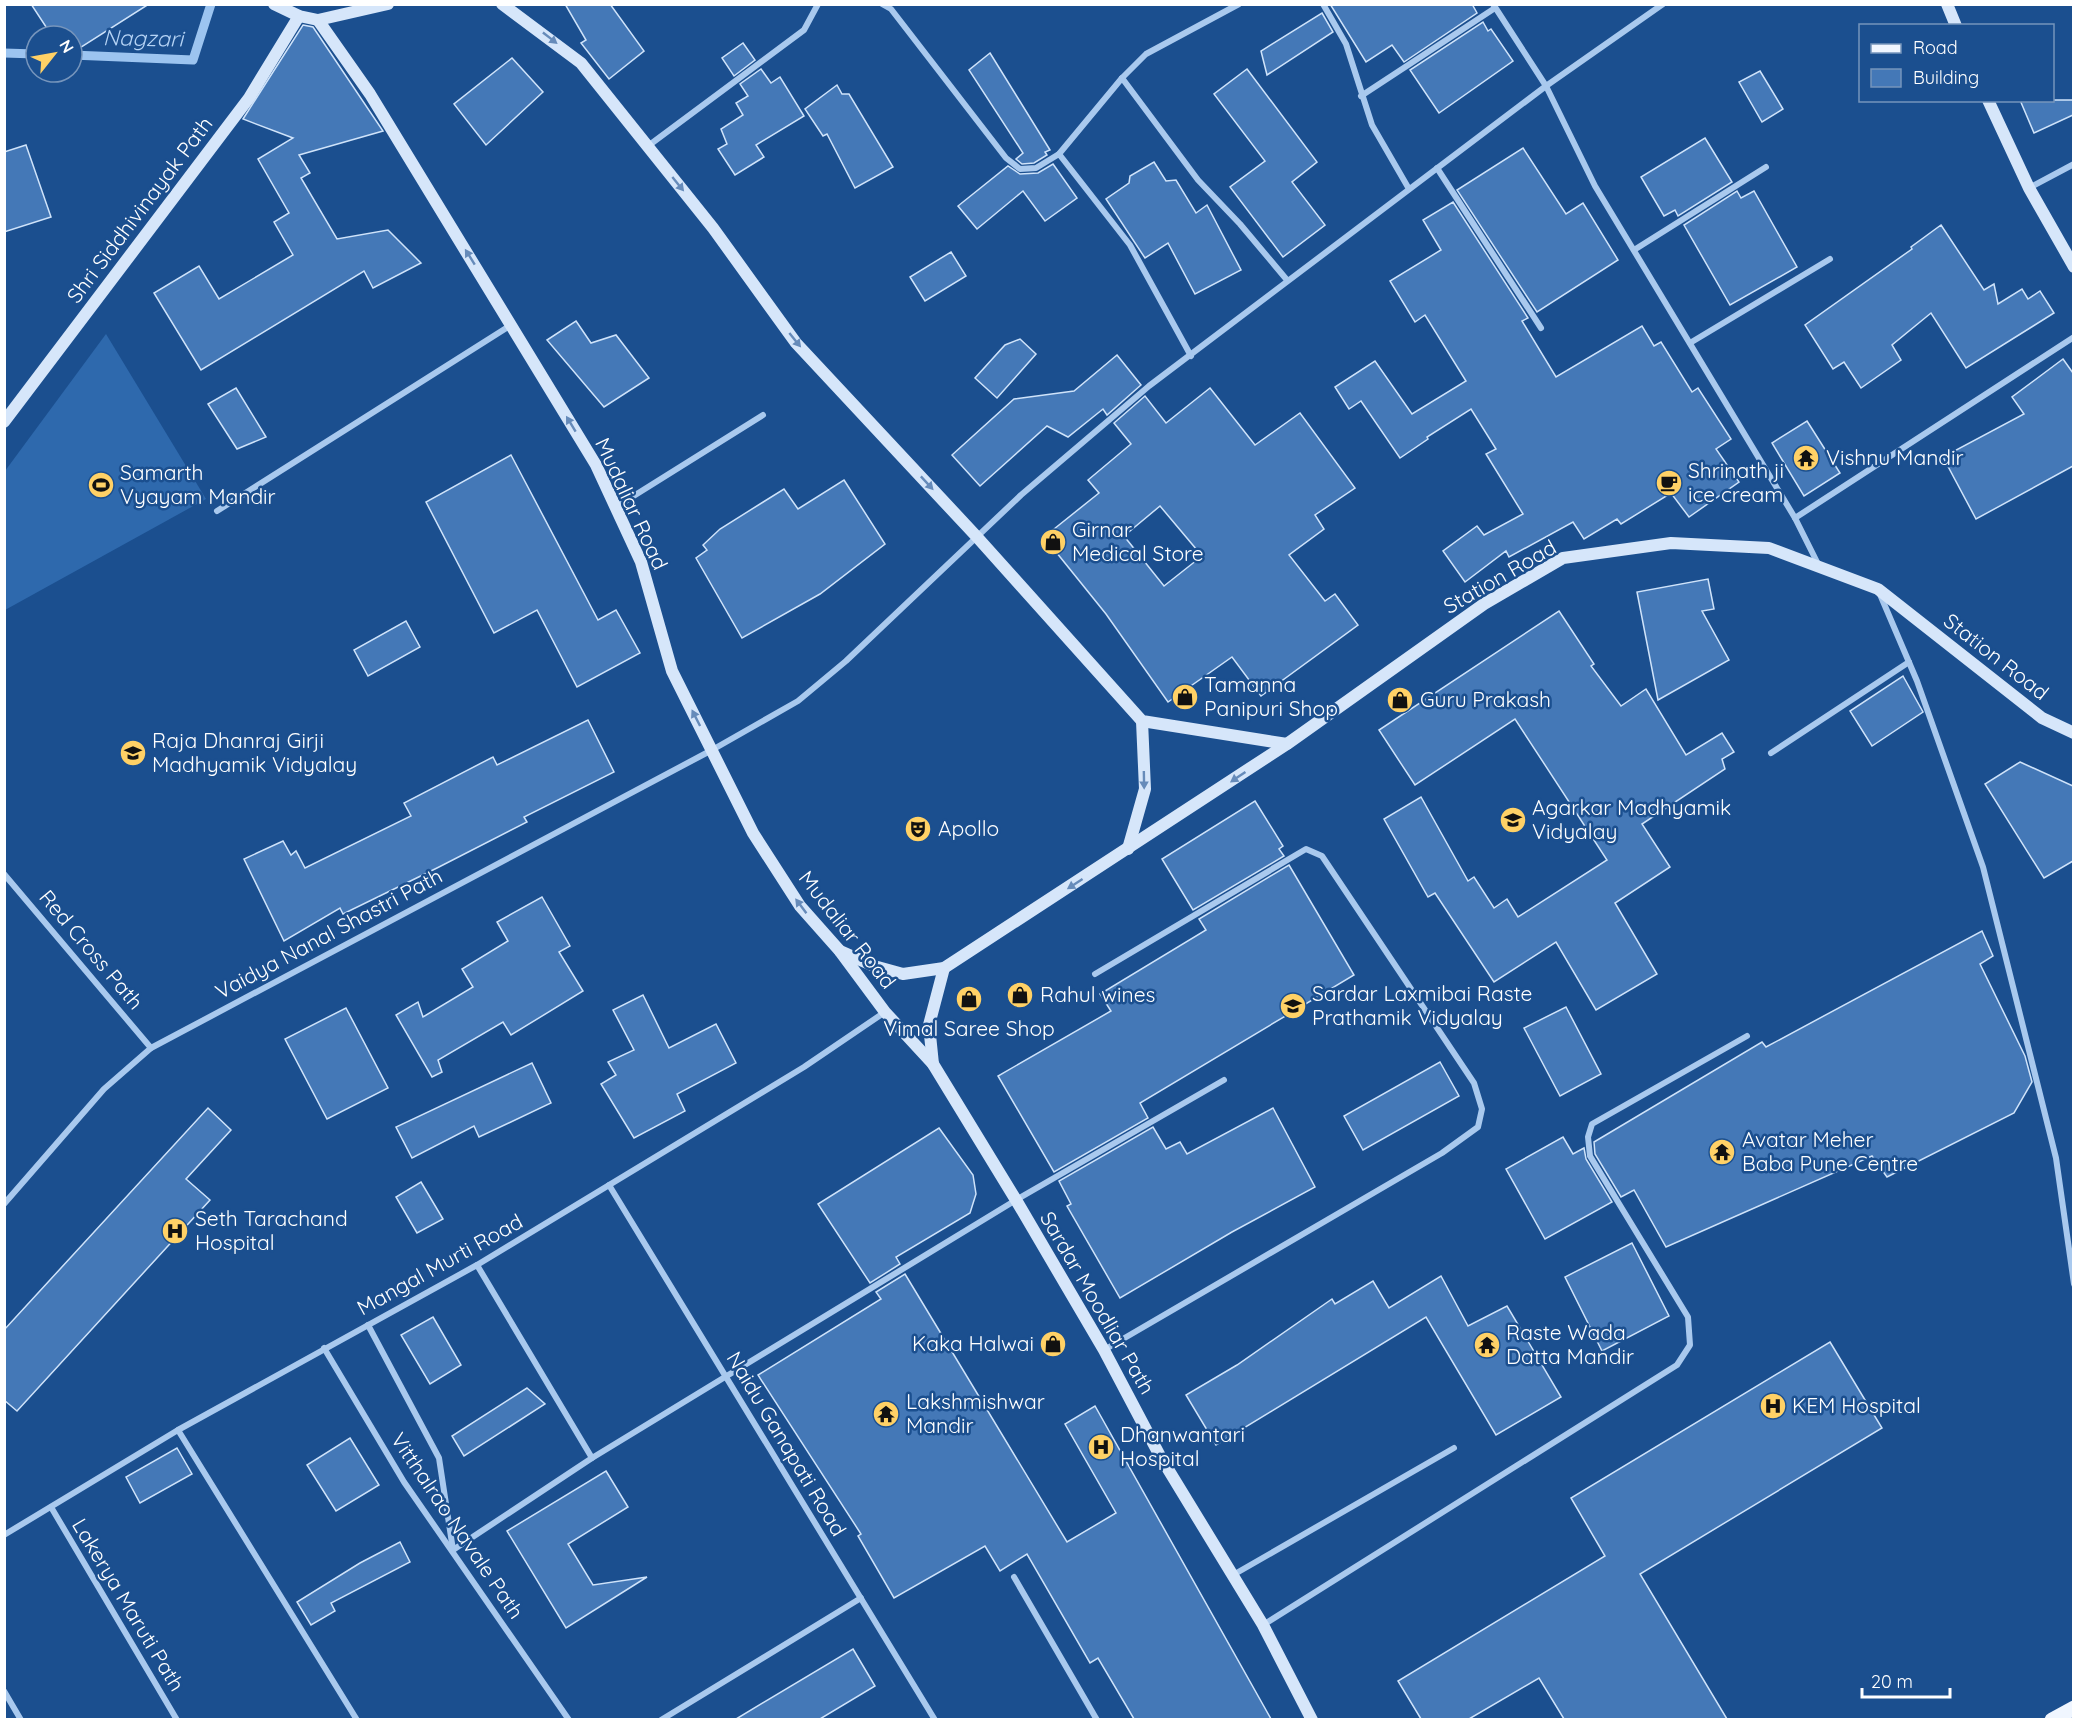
<svg xmlns="http://www.w3.org/2000/svg" width="2078" height="1724" viewBox="0 0 2078 1724" font-family="Quicksand,sans-serif">
<style>
.pitch{fill:#2e69ad}
.lines{fill:none;stroke-linecap:round;stroke-linejoin:round}
.stream{stroke:#9cc4f0;stroke-width:9}
.building{fill:#4478b7;stroke:#cfe3fa;stroke-width:1.5;fill-rule:evenodd}
.street{stroke:#a9c9ee;stroke-width:6}
.secondary{stroke:#d6e6fa;stroke-width:12}
.primary{stroke:#f0f6ff;stroke-width:15}
.oneway{fill:#668bba}
.labels{text-anchor:middle;stroke-width:5;stroke-linejoin:round;paint-order:stroke}
.street-label{font-size:21px;fill:#fff;stroke:#1b4f8f}
.poi-label{font-size:21px;fill:#fff;stroke:#1b4f8f;text-anchor:start}
.water-label{font-size:22px;font-style:italic;fill:#b5d3f5;stroke:#1b4f8f}
</style>
<rect width="100%" height="100%" fill="#1b4f8f"/>
<!-- pitch -->
<path class="pitch" d="M106,334l100,165 -201,111v-139z"/>
<g class="lines">
<!-- stream -->
<g class="stream">
<path d="M4,53l32,1"/>
<path d="M72,55l121,5 18,-56"/>
</g>
</g>
<!-- building -->
<g class="building">
<path d="M31,4h118l-77,49v-17h-20z"/>
<path d="M565,4h45l34,47 -35,28 -28,-36 5,-3z"/>
<path d="M1330,4h142l5,9 -73,49 -12,-17 -26,17z"/>
<path d="M1322,13l11,19 -66,43 -6,-24z"/>
<path d="M1483,22l5,9 3,-2 22,32 -74,52 -29,-43z"/>
<path d="M303,25l10,2 70,104 -84,24 11,18 -9,5 36,61 51,-9 33,33 -48,25 -9,-17 -163,99 -47,-77 45,-27 20,33 74,-44 -19,-33 15,-9 -31,-54 35,-21 -50,-19z"/>
<path d="M743,43l12,17 -21,16 -12,-18z"/>
<path d="M990,53l60,97 -5,2 2,3 -13,8 -12,1 -6,-5 7,-6 -54,-83z"/>
<path d="M512,58l31,34 -57,53 -32,-41z"/>
<path d="M761,69l10,14 9,-6 24,39 -48,29 8,12 -29,18 -17,-26 9,-5 -6,-15 22,-14 -7,-12 12,-7 -8,-12z"/>
<path d="M1247,69l70,93 -25,20 33,43 -42,32 -53,-70 35,-26 -51,-67z"/>
<path d="M1760,71l23,38 -21,13 -23,-40z"/>
<path d="M837,85l5,9h7l44,73 -38,21 -28,-54 -4,2 -18,-27z"/>
<path d="M2020,100h53v15l-39,18z"/>
<path d="M1705,138l27,44 -54,34 -3,-6 -11,6 -23,-39z"/>
<path d="M26,145l25,72 -47,15v-80z"/>
<path d="M1523,148l43,66 17,-11 35,57 -81,52 -80,-122z"/>
<path d="M1154,162l12,19 10,-1 20,33 11,-8 34,65 -46,24 -27,-51 -23,15 -39,-59 23,-16 1,-7z"/>
<path d="M1053,164l24,34 -32,23 -22,-30 -46,38 -19,-23 50,-40 12,8 18,-1z"/>
<path d="M1737,191l4,7 13,-7 43,76 -67,38 -46,-80z"/>
<path d="M1453,202l75,116 -6,3 34,56 86,-51 12,20 7,-4 31,50 6,-4 33,51 -15,10 23,33 -50,35 -18,-24 -50,31 -4,-5 -33,20 -11,-17 -64,35 -3,-6 -41,31 -22,-31 34,-25 7,9 39,-21 -37,-60 10,-5 -25,-40 -44,28 1,2 -28,19 -39,-57 -12,8 -14,-22 40,-26 37,53 54,-33 -41,-66 -10,7 -25,-41 51,-31 -18,-30z"/>
<path d="M1941,225l43,65 10,-6 4,20 24,-15 6,10 12,-8 14,22 -88,55 -35,-55 -39,32 9,15 -40,28 -17,-26 -11,7 -28,-44 107,-76 -1,-2z"/>
<path d="M951,252l15,24 -41,25 -15,-24z"/>
<path d="M576,321l15,22 25,-8 33,43 -45,29 -57,-67z"/>
<path d="M1020,339l16,15 -39,44 -22,-20 30,-33z"/>
<path d="M1117,355l24,30 -34,30 -4,-6 -35,28 -21,-11 -67,60 -28,-31 62,-56 60,-8z"/>
<path d="M2063,359l10,14v93l-97,53 -33,-62 81,-43 -12,-17z"/>
<path d="M236,388l30,49 -29,12 -29,-45z"/>
<path d="M1210,388l45,57 45,-32 55,75 -40,27 9,14 -35,26 36,46 10,-7 23,31 -97,71 -29,-39 -64,45 -62,-88 -62,-77 55,-44 -11,-13 43,-36 -17,-21 31,-27 21,27zM1160,506l42,50 -38,30 -40,-50z"/>
<path d="M1807,421l33,52 -36,23 -32,-53z"/>
<path d="M511,455l87,165 18,-10 24,43 -63,34 -40,-77 -43,23 -68,-131z"/>
<path d="M844,480l41,64 -65,50 -78,44 -46,-80 11,-8 -4,-5 17,-16 64,-40 14,20z"/>
<path d="M1708,579l6,30 -12,2 27,49 -71,40 -21,-108z"/>
<path d="M1559,611l35,53 -3,2 30,40 25,-17 40,66 36,-22 12,19 -12,7 3,10 -83,55 28,43 -55,36 42,71 -61,36 -40,-68 -62,40 -59,-89 -7,4 -44,-78 37,-22 47,84 6,-4 20,31 13,-9 11,18 89,-57 -92,-141 -100,66 -36,-55z"/>
<path d="M406,621l14,26 -52,29 -14,-26z"/>
<path d="M1903,676l20,36 -51,34 -22,-35z"/>
<path d="M588,720l26,52 -90,45 3,5 -90,46 -94,46 -3,-6 -56,33 -40,-82 39,-18 8,14 5,-4 9,17 106,-52 -7,-13 89,-46 4,8z"/>
<path d="M2020,762l53,24v75l-29,17 -59,-94z"/>
<path d="M1255,801l28,45 -4,3 5,7 -91,54 -31,-51z"/>
<path d="M1289,865l65,110 -214,128 8,15 -94,54 -56,-96 113,-65 -11,-17 106,-64 -7,-11z"/>
<path d="M542,897l28,49 -11,6 24,39 -72,44 -8,-13 -65,38 4,12 -10,5 -36,-62 22,-13 5,15 50,-30 -11,-18 46,-28 -11,-19z"/>
<path d="M1982,931l11,25 -13,8 45,92 7,26 -18,31 -127,64 -15,-21 -206,91 -32,-57 -13,7 -26,-43 -1,-12 168,-100 4,5z"/>
<path d="M643,995l26,53 47,-24 20,39 -59,31 8,17 -51,27 -33,-54 15,-9 -8,-13 26,-12 -21,-40z"/>
<path d="M1566,1007l35,67 -41,22 -36,-68z"/>
<path d="M346,1008l42,80 -61,31 -42,-80z"/>
<path d="M1440,1062l19,34 -96,54 -19,-34z"/>
<path d="M532,1063l19,40 -72,34 -5,-11 -62,32 -16,-31z"/>
<path d="M208,1108l23,22 -45,49 24,21 -193,211 -13,-11v-70z"/>
<path d="M1273,1108l42,79 -83,45 -112,66 -53,-92 4,-2 -12,-23 94,-54 13,22 14,-7 7,12z"/>
<path d="M939,1128l34,47 3,19 -6,19 -74,44 4,7 -30,19 -52,-79z"/>
<path d="M1563,1137l10,17 11,-6 2,11 26,43 -67,37 -39,-70z"/>
<path d="M421,1182l22,37 -26,14 -21,-36z"/>
<path d="M1632,1243l37,73 -67,35 -37,-74z"/>
<path d="M905,1274l162,268 49,-29 -51,-89 30,-18 176,313h-137l-36,-61 -8,5 -63,-109 -27,17 -15,-25 -91,52 -36,-62 3,-2 -103,-159 123,-76 -5,-7z"/>
<path d="M1441,1276l27,50 39,-20 54,91 -65,38 -70,-118 -210,128 -30,-50 51,-30 95,-66 3,5 38,-23 16,27z"/>
<path d="M433,1317l28,48 -31,19 -29,-49z"/>
<path d="M1830,1342l52,86 -242,146 87,145h-163l-25,-41 -70,41h-48l-23,-38 207,-125 -34,-58z"/>
<path d="M527,1388l18,16 -81,52 -12,-20z"/>
<path d="M350,1438l29,47 -43,26 -29,-46z"/>
<path d="M177,1448l15,26 -52,29 -14,-26z"/>
<path d="M606,1471l22,36 -60,37 25,41 54,-8 -81,51 -59,-97z"/>
<path d="M400,1542l10,20 -79,41 4,8 -24,14 -14,-23 63,-39z"/>
<path d="M853,1649l22,37 -55,33h-84z"/>
</g>
<g class="lines">
<!-- street -->
<g class="street">
<path d="M882,4l9,5 115,149 14,11 16,-1 23,-14 71,91 61,111"/>
<path d="M1323,4l23,40 26,81 37,64"/>
<path d="M1493,4l53,82 49,100 200,332 23,46"/>
<path d="M1122,78l76,102 42,44 47,56"/>
<path d="M1361,96l134,-88"/>
<path d="M648,146l156,-116 14,-26"/>
<path d="M1059,154l63,-76 24,-24 93,-50"/>
<path d="M1437,168l104,160"/>
<path d="M2029,188l45,-24"/>
<path d="M1634,250l132,-83"/>
<path d="M1690,343l140,-84"/>
<path d="M616,507l147,-92"/>
<path d="M217,511l294,-186"/>
<path d="M1795,518l279,-181"/>
<path d="M1879,592l38,89 66,186 73,291 18,126"/>
<path d="M1771,753l138,-91"/>
<path d="M4,874l147,174"/>
<path d="M1095,974l211,-125 16,7 152,227 8,26 -4,18 -36,26 -338,197"/>
<path d="M609,1185l326,535"/>
<path d="M4,1204l100,-115 47,-41 561,-298 86,-49 48,-40 175,-166 128,-109 397,-300 117,-82"/>
<path d="M477,1265l115,193"/>
<path d="M368,1325l71,133 14,92 139,-92 424,-258 208,-120"/>
<path d="M324,1348l80,134 165,238"/>
<path d="M178,1430l179,290"/>
<path d="M51,1507l126,213"/>
<path d="M4,1535l174,-105 299,-165 327,-198 81,-55"/>
<path d="M1233,1575l221,-127"/>
<path d="M1014,1577l83,143"/>
<path d="M1263,1625l414,-260 13,-20 -2,-28 -98,-161 -2,-19 4,-13 155,-88"/>
<path d="M4,1691l17,29"/>
<path d="M661,1720l200,-122"/>
</g>
<!-- secondary -->
<g class="secondary">
<path d="M274,4l25,12 19,4 70,-16"/>
<path d="M502,4l79,59 132,165 83,115 181,194 165,184 145,23"/>
<path d="M1947,4l9,22"/>
<path d="M318,20l52,74 226,371 45,97 31,109 81,162 47,73 39,44 46,62 48,52 83,136 88,150 56,106 103,169 49,95"/>
<path d="M1988,100l41,88 45,79"/>
<path d="M4,422l245,-324 50,-82"/>
<path d="M1128,849l17,-60 -3,-68"/>
<path d="M840,951l34,15 29,8 41,-6 343,-224 197,-140 79,-46 108,-15 98,5 109,41 164,129 32,15"/>
<path d="M933,1064l-4,-39 15,-57"/>
</g>
<!-- primary -->
<path class="primary" d="M2052,1720l22,-12"/>
</g>
<!-- one-way arrows -->
<defs><path id="oneway-solid" d="M-6-.8H1V-3.2L6.5 0L1 3.2V.8H-6Z" transform="scale(1.5)"/></defs>
<g class="oneway">
<use href="#oneway-solid" transform="translate(550 38) rotate(38)"/>
<use href="#oneway-solid" transform="translate(678 184) rotate(51)"/>
<use href="#oneway-solid" transform="translate(470 257) rotate(-122)"/>
<use href="#oneway-solid" transform="translate(795 340) rotate(51)"/>
<use href="#oneway-solid" transform="translate(571 424) rotate(-121)"/>
<use href="#oneway-solid" transform="translate(927 483) rotate(47)"/>
<use href="#oneway-solid" transform="translate(696 718) rotate(-117)"/>
<use href="#oneway-solid" transform="translate(1238 777) rotate(146)"/>
<use href="#oneway-solid" transform="translate(1144 780) rotate(89)"/>
<use href="#oneway-solid" transform="translate(1075 884) rotate(147)"/>
<use href="#oneway-solid" transform="translate(801 906) rotate(-127)"/>
</g>
<!-- icons -->
<defs>
<symbol id="temple-disc" viewBox="-11 -11 22 22"><circle r="9.5" fill="#ffd166" stroke="#1b4f8f"/><path d="M0-6L5-2H3V0L6.5 2.5H4V6H1.5V3h-3V6H-4V2.5H-6.5L-3 0V-2H-5Z" fill="#111"/></symbol>
<symbol id="cafe-disc" viewBox="-11 -11 22 22"><circle r="9.5" fill="#ffd166" stroke="#1b4f8f"/><path d="M-5.5-4.5H6V0H3Q3 3.5 0 3.5H-2.5Q-5.5 3.5-5.5 0ZM3-3.2v2h1.7v-2ZM-6 4.5H4V6H-6Z" fill="#111"/></symbol>
<symbol id="stadium-disc" viewBox="-11 -11 22 22"><circle r="9.5" fill="#ffd166" stroke="#1b4f8f"/><path d="M0-5a6.5 5 0 1 0 0 10a6.5 5 0 1 0 0-10ZM-3.5-1.8h7v3.6h-7Z" fill="#111"/></symbol>
<symbol id="shop-disc" viewBox="-11 -11 22 22"><circle r="9.5" fill="#ffd166" stroke="#1b4f8f"/><path d="M-5-2.5h2.3a2.7 3.5 0 0 1 5.4 0H5L5.5 6h-11ZM-1.5-2.5h3a1.5 2.3 0 0 0-3 0Z" fill="#111"/></symbol>
<symbol id="school-disc" viewBox="-11 -11 22 22"><circle r="9.5" fill="#ffd166" stroke="#1b4f8f"/><path d="M0-5L7-2L0 1L-7-2ZM-4 1L0 2.5L4 1V4Q0 6-4 4Z" fill="#111"/></symbol>
<symbol id="theatre-disc" viewBox="-11 -11 22 22"><circle r="9.5" fill="#ffd166" stroke="#1b4f8f"/><path d="M-5-5.5Q0-4 5-5.5V0Q5 5 0 6Q-5 5-5 0ZM-3.3-2.5H-1v1.5H-3.3ZM1-2.5H3.3v1.5H1ZM-2.8 1Q0 5.5 2.8 1Z" fill="#111"/></symbol>
<symbol id="hospital-disc" viewBox="-11 -11 22 22"><circle r="9.5" fill="#ffd166" stroke="#1b4f8f"/><path d="M-5-5h3v3.5h4V-5h3V5h-3V1.5h-4V5h-3Z" fill="#111"/></symbol>
</defs>
<g fill-rule="evenodd">
<use href="#temple-disc" x="1791" y="443" width="30" height="30"/>
<use href="#cafe-disc" x="1654" y="468" width="30" height="30"/>
<use href="#stadium-disc" x="86" y="470" width="30" height="30"/>
<use href="#shop-disc" x="1038" y="527" width="30" height="30"/>
<use href="#shop-disc" x="1170" y="682" width="30" height="30"/>
<use href="#shop-disc" x="1385" y="685" width="30" height="30"/>
<use href="#school-disc" x="118" y="738" width="30" height="30"/>
<use href="#school-disc" x="1498" y="805" width="30" height="30"/>
<use href="#theatre-disc" x="903" y="814" width="30" height="30"/>
<use href="#shop-disc" x="1005" y="980" width="30" height="30"/>
<use href="#shop-disc" x="954" y="984" width="30" height="30"/>
<use href="#school-disc" x="1278" y="991" width="30" height="30"/>
<use href="#temple-disc" x="1707" y="1137" width="30" height="30"/>
<use href="#hospital-disc" x="160" y="1216" width="30" height="30"/>
<use href="#shop-disc" x="1038" y="1329" width="30" height="30"/>
<use href="#temple-disc" x="1472" y="1330" width="30" height="30"/>
<use href="#hospital-disc" x="1758" y="1391" width="30" height="30"/>
<use href="#temple-disc" x="871" y="1399" width="30" height="30"/>
<use href="#hospital-disc" x="1086" y="1432" width="30" height="30"/>
</g>
<g class="labels">
<!-- street labels -->
<g class="street-label">
<text transform="translate(140 210) rotate(-53)" y="7">Shri Siddhivinayak Path</text>
<text transform="translate(631 504) rotate(65)" y="7">Mudaliar Road</text>
<text transform="translate(1500 577) rotate(-30)" y="7">Station Road</text>
<text transform="translate(1996 657) rotate(38)" y="7">Station Road</text>
<text transform="translate(847 930) rotate(52)" y="7">Mudaliar Road</text>
<text transform="translate(329 934) rotate(-28)" y="7">Vaidya Nanal Shastri Path</text>
<text transform="translate(91 950) rotate(50)" y="7">Red Cross Path</text>
<text transform="translate(440 1265) rotate(-29)" y="7">Mangal Murti Road</text>
<text transform="translate(1097 1303) rotate(60)" y="7">Sardar Moodliar Path</text>
<text transform="translate(786 1444) rotate(59)" y="7">Naidu Ganapati Road</text>
<text transform="translate(457 1526) rotate(56)" y="7">Vitthalrao Navale Path</text>
<text transform="translate(128 1605) rotate(59)" y="7">Lakerya Maruti Path</text>
</g>
<!-- poi labels -->
<g class="poi-label">
<text x="1826" y="465">Vishnu Mandir</text>
<text x="1688" y="478">Shrinath ji<tspan x="1688" dy="24">ice cream</tspan></text>
<text x="120" y="480">Samarth<tspan x="120" dy="24">Vyayam Mandir</tspan></text>
<text x="1072" y="537">Girnar<tspan x="1072" dy="24">Medical Store</tspan></text>
<text x="1204" y="692">Tamanna<tspan x="1204" dy="24">Panipuri Shop</tspan></text>
<text x="1420" y="707">Guru Prakash</text>
<text x="152" y="748">Raja Dhanraj Girji<tspan x="152" dy="24">Madhyamik Vidyalay</tspan></text>
<text x="1532" y="815">Agarkar Madhyamik<tspan x="1532" dy="24">Vidyalay</tspan></text>
<text x="938" y="836">Apollo</text>
<text x="1312" y="1001">Sardar Laxmibai Raste<tspan x="1312" dy="24">Prathamik Vidyalay</tspan></text>
<text x="1040" y="1002">Rahul wines</text>
<text x="969" y="1036" text-anchor="middle">Vimal Saree Shop</text>
<text x="1742" y="1147">Avatar Meher<tspan x="1742" dy="24">Baba Pune Centre</tspan></text>
<text x="195" y="1226">Seth Tarachand<tspan x="195" dy="24">Hospital</tspan></text>
<text x="1506" y="1340">Raste Wada<tspan x="1506" dy="24">Datta Mandir</tspan></text>
<text x="1034" y="1351" text-anchor="end">Kaka Halwai</text>
<text x="906" y="1409">Lakshmishwar<tspan x="906" dy="24">Mandir</tspan></text>
<text x="1792" y="1413">KEM Hospital</text>
<text x="1120" y="1442">Dhanwantari<tspan x="1120" dy="24">Hospital</tspan></text>
</g>
<!-- water labels -->
<g class="water-label">
<text transform="translate(143 38) rotate(1)" y="8">Nagzari</text>
</g>
</g>
<!-- border -->
<rect width="2078" height="1724" fill="none" stroke="#ffffff" stroke-width="12"/>
<!-- legend -->
<rect x="1859" y="24" width="195" height="78" fill="#1b4f8f" stroke="#7695bc" stroke-width="1.5"/>
<rect x="1871" y="44" width="30" height="9" fill="#f0f6ff" stroke="#7695bc" stroke-width="1.5"/>
<text x="1913" y="54" font-size="18" fill="#ffffff">Road</text>
<rect x="1871" y="69" width="30" height="18" fill="#4478b7" stroke="#7695bc" stroke-width="1.5"/>
<text x="1913" y="84" font-size="18" fill="#ffffff">Building</text>
<!-- north arrow -->
<g transform="translate(54 54) rotate(59)"><circle r="28" fill="#1b4f8f" stroke="#7695bc" stroke-width="1.5"/>
<path d="M0-4.5L10 22L0 15L-10 22Z" fill="#ffd166"/>
<text y="-9" font-size="16" font-weight="bold" text-anchor="middle" fill="#ffffff">N</text>
</g>
<!-- scale -->
<path d="M1862 1688v9h88v-9" fill="none" stroke="#ffffff" stroke-width="3"/>
<text x="1871" y="1688" font-size="18" fill="#ffffff" stroke="#1b4f8f" stroke-width="4.5" paint-order="stroke">20 m</text>
</svg>
